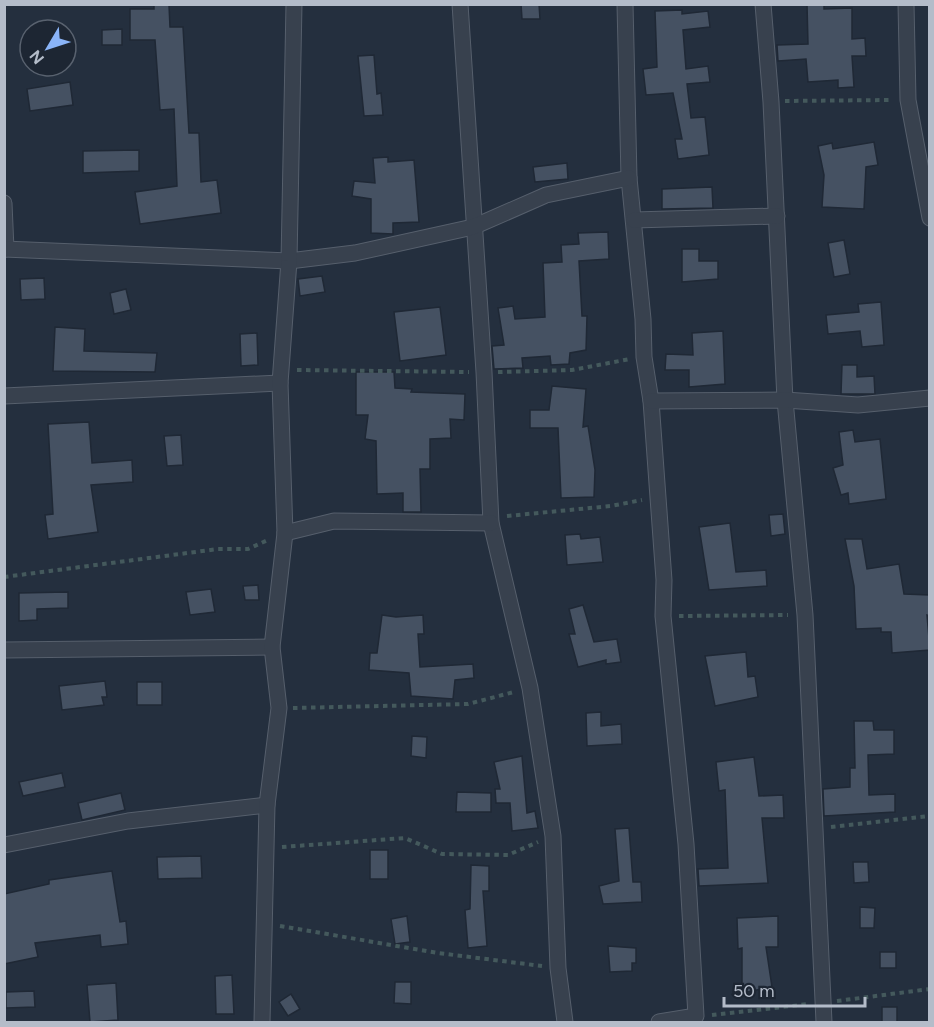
<svg xmlns="http://www.w3.org/2000/svg" width="934" height="1027" viewBox="0 0 934 1027" font-family="Figtree,sans-serif">
<style>
.building{fill:#455162;stroke:#1f2835;stroke-width:1.5}
.lines{fill:none;stroke-linecap:round;stroke-linejoin:round}
.street-casing{stroke:#565f6c;stroke-width:17}
.path{stroke:#44595c;stroke-width:4;stroke-dasharray:4.5 4.5;stroke-linecap:butt}
.street{stroke:#38414e;stroke-width:15}
</style>
<rect width="100%" height="100%" fill="#242f3e"/>
<!-- building -->
<g class="building">
<path d="M521,4h18l1,15h-18z"/>
<path d="M807,4h17v5l28,-1v31l13,-1 1,18h-14l2,31 -16,1v-8l-30,2 -2,-23 -28,2 -1,-16 31,-1z"/>
<path d="M154,5h15l1,22h13l6,106h10l2,49 16,-2 4,33 -81,11 -5,-32 42,-6 -3,-77 -14,1 -5,-70h-25v-31h24z"/>
<path d="M682,10v4l26,-3 2,16 -27,3 3,39 22,-3 2,16 -23,2 4,34 14,-1 4,38 -31,4 -3,-20h7l-9,-46 -27,2 -3,-26 14,-2 -2,-56z"/>
<path d="M122,29v16h-20v-15z"/>
<path d="M374,55l3,39 4,-1 2,22 -19,1 -6,-60z"/>
<path d="M70,82l3,23 -43,6 -3,-22z"/>
<path d="M874,142l4,23 -12,2 -2,42 -42,-2 2,-32 -6,-29 14,-3 1,6z"/>
<path d="M139,150v21l-56,2v-22z"/>
<path d="M388,157v5l26,-2 5,62 -26,1v11l-22,-1v-34l-19,-3 2,-15 21,2 -2,-25z"/>
<path d="M567,163l1,16 -33,3 -2,-15z"/>
<path d="M712,187l1,21 -51,1v-20z"/>
<path d="M608,232l1,27 -30,2 3,55h5l-1,34 -16,3 -1,11 -18,1 -1,-9 -28,2 1,10 -29,1 -2,-23 12,-1 -6,-37 15,-2 2,13 30,-2 -2,-54 19,-1 -1,-17 18,-1 -1,-11z"/>
<path d="M844,240l6,34 -16,3 -6,-34z"/>
<path d="M682,249h17v12h19v18l-36,3z"/>
<path d="M322,276l3,16 -25,4 -2,-17z"/>
<path d="M44,278l1,21 -24,1 -1,-21z"/>
<path d="M126,289l5,21 -17,4 -4,-21z"/>
<path d="M881,302l3,43 -22,2 -2,-16 -32,3 -2,-19 33,-3 -1,-8z"/>
<path d="M440,307l6,48 -46,6 -6,-49z"/>
<path d="M55,327l30,2 -1,22 73,2 -2,19 -102,-1z"/>
<path d="M723,331l2,53 -36,3v-17h-24l1,-16 27,1 -1,-22z"/>
<path d="M257,333l1,32 -17,1 -1,-32z"/>
<path d="M842,365h15v12l17,-1 1,18h-34z"/>
<path d="M356,372h38l1,16 17,1 -1,3 54,2 -1,26 -14,-1 1,19 -21,1v30h-10l1,43h-18v-19l-26,1 -1,-53 -11,-2 3,-24h-12z"/>
<path d="M552,386l34,3 -3,38 5,-1 7,44 -1,27 -33,1 -3,-70h-28v-18h19z"/>
<path d="M89,422l3,41 40,-3 1,22 -42,3 7,47 -50,7 -3,-24 8,-1 -5,-90z"/>
<path d="M853,430l2,12 25,-3 6,60 -37,5 -1,-11 -7,2 -8,-27 10,-3 -4,-33z"/>
<path d="M181,435l2,30 -16,1 -3,-30z"/>
<path d="M783,514l2,20 -14,2 -2,-21z"/>
<path d="M730,523l6,49 30,-2 1,16 -58,4 -10,-63z"/>
<path d="M580,534l1,5 19,-2 3,25 -36,3 -2,-30z"/>
<path d="M845,539h17l5,30 32,-5 5,30 26,1v21l-3,-1 3,35 -38,3 -1,-21h-10v-4l-25,1 -2,-43z"/>
<path d="M258,585l1,15h-14l-2,-14z"/>
<path d="M211,589l4,23 -25,3 -4,-23z"/>
<path d="M68,592v16l-31,1v11l-18,1v-28z"/>
<path d="M583,605l11,37 23,-3 4,23 -15,2v-4l-28,7 -9,-33h6l-6,-25z"/>
<path d="M382,615l14,2 27,-2 1,19h-6l2,33 53,-3 1,14 -19,2 -2,19 -42,-3 -2,-23 -40,-3 1,-17h7z"/>
<path d="M746,652l2,25 7,-1 3,21 -43,9 -10,-50z"/>
<path d="M105,681l2,16h-5l2,8 -42,5 -3,-24z"/>
<rect x="137" y="682" width="25" height="23"/>
<path d="M601,712v14l20,-2 1,20 -35,2 -1,-33z"/>
<path d="M854,721h19l1,9h20v24l-26,1 1,40 26,-1v18l-71,4 -1,-27 27,-2v-19h5z"/>
<path d="M412,736l15,1 -1,21 -15,-2z"/>
<path d="M522,756l5,57 8,-2 3,17 -26,3 -2,-28h-14l-1,-14h5l-6,-27z"/>
<path d="M754,757l5,39 24,-1 1,23h-22l6,65 -69,3 -1,-17 30,-1 -3,-78 -6,1 -3,-29z"/>
<path d="M62,773l3,14 -42,9 -4,-14z"/>
<path d="M457,792l34,1v19h-35z"/>
<path d="M121,793l4,17 -43,10 -4,-17z"/>
<path d="M629,828l4,54h8l1,20 -39,2 -4,-18 20,-5 -4,-52z"/>
<rect x="370" y="850" width="18" height="29"/>
<path d="M201,856l1,22 -44,1 -1,-22z"/>
<path d="M853,862h15l1,20 -15,1z"/>
<path d="M471,865l18,1v25h-6l4,55 -19,2 -3,-38 5,-1z"/>
<path d="M112,871l8,51 6,-1 2,23 -27,3 -1,-12 -65,8 3,14 -34,7v-70l45,-10v-4z"/>
<path d="M860,907l15,1 -1,20h-14z"/>
<path d="M407,916l3,26 -15,2 -4,-25z"/>
<path d="M778,916v31h-12l6,40 -30,6v-45l-4,1 -1,-31z"/>
<path d="M608,946l28,2v15h-4v8l-22,1z"/>
<rect x="880" y="952" width="16" height="16"/>
<path d="M232,975l2,39h-18l-1,-38z"/>
<path d="M395,982h16v22l-17,-1z"/>
<path d="M116,983l2,37 -28,2 -3,-37z"/>
<path d="M34,991l1,16 -29,1v-16z"/>
<path d="M291,994l9,15 -12,7 -9,-14z"/>
<rect x="882" y="1007" width="15" height="16"/>
</g>
<g class="lines">
<defs>
<g id="street">
<path d="M460,4l24,368 7,151 39,165 23,148 5,132 7,54"/>
<path d="M625,4l4,174 14,141 1,38 7,44 13,179 -1,36 23,228 10,172 -37,6"/>
<path d="M763,4l8,98 14,298 20,215 19,407"/>
<path d="M906,4l2,96 22,118"/>
<path d="M4,203l2,46"/>
<path d="M634,220l143,-4"/>
<path d="M4,249l285,12 66,-8 118,-26 73,-32 83,-17"/>
<path d="M4,396l276,-13"/>
<path d="M651,401l134,-1 73,5 72,-7"/>
<path d="M285,533l49,-12 157,2"/>
<path d="M4,650l268,-3"/>
<path d="M4,845l124,-24 139,-16"/>
<path d="M262,1022l5,-217 12,-97 -7,-61 13,-114 -5,-150 9,-122 5,-257"/>
</g>
</defs>
<!-- street casing -->
<use href="#street" class="street-casing"/>
<!-- path -->
<g class="path">
<path d="M785,101l107,-1"/>
<path d="M297,370l172,2"/>
<path d="M498,372l74,-2 58,-11"/>
<path d="M507,516l104,-10 31,-6"/>
<path d="M4,577l214,-28h30l22,-10"/>
<path d="M679,616l109,-1"/>
<path d="M293,708l175,-4 46,-12"/>
<path d="M831,827l99,-11"/>
<path d="M282,847l123,-9 37,16 66,1 30,-13"/>
<path d="M280,926l158,27 104,13"/>
<path d="M837,1001l93,-12"/>
<path d="M712,1015l97,-11"/>
</g>
<!-- street -->
<use href="#street" class="street"/>
</g>
<!-- border -->
<rect width="934" height="1027" fill="none" stroke="#b4bcc9" stroke-width="12"/>
<!-- north arrow -->
<g transform="translate(48 48) rotate(231)"><circle r="28" fill="#1d2633" stroke="#59626f" stroke-width="1.5"/>
<path d="M0-4.5L10 22L0 15L-10 22Z" fill="#8ab4f8"/>
<text y="-9" font-size="16" font-weight="bold" text-anchor="middle" fill="#b4bcc9">N</text>
</g>
<!-- scale -->
<path d="M724 997v9h141v-9" fill="none" stroke="#b4bcc9" stroke-width="3"/>
<text x="733" y="997" font-size="18" fill="#b4bcc9" stroke="#1d2633" stroke-width="4.5" paint-order="stroke">50 m</text>
</svg>
